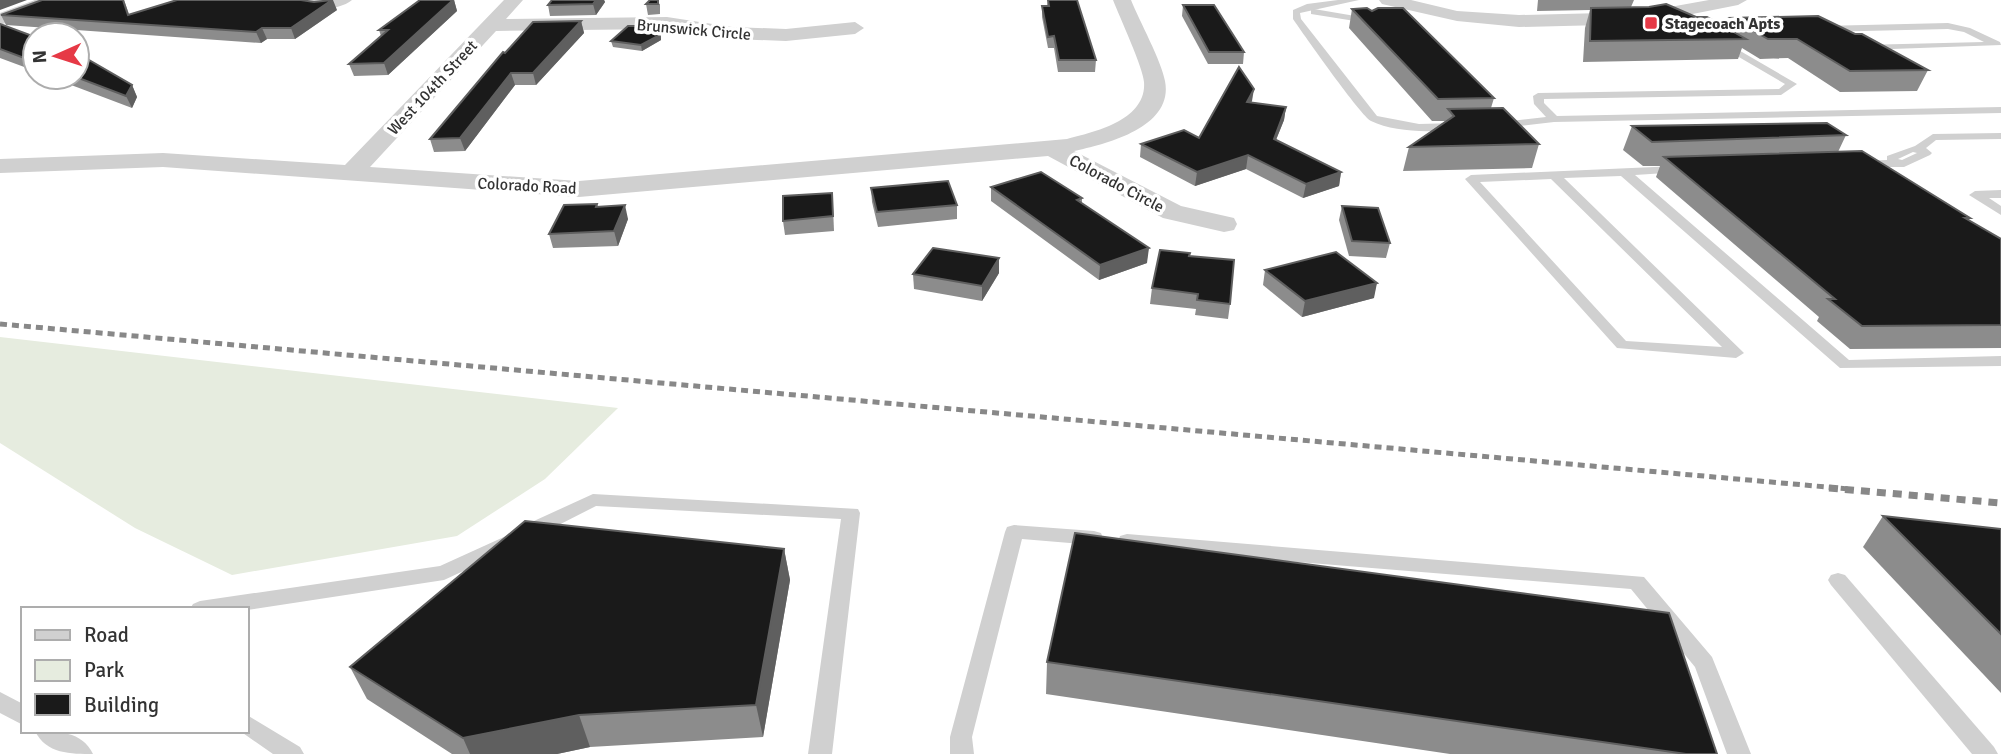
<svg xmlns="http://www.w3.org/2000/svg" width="2001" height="754" viewBox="0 0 2001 754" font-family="Signika,sans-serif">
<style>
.green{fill:#e6ecdf}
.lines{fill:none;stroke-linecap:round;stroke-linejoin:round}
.lane{fill:#d0d0d0;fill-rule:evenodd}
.street{fill:#d0d0d0;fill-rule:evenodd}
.rail-far1{stroke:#888;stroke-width:5;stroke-dasharray:7 5;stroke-linecap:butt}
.rail{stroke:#888;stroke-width:7;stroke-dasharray:9 7;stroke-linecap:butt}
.wall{fill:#8c8c8c}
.shaded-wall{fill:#5f5f5f}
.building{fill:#1a1a1a;stroke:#5f5f5f;stroke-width:2}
.poi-dot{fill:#e63946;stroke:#fff;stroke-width:2.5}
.labels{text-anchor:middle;stroke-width:7;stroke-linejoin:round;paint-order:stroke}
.far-poi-label{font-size:16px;font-weight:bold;fill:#333;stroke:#fff;text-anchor:start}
.far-street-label{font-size:16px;fill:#333;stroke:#fff}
</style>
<rect width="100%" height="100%" fill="#fff"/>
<!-- green -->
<path class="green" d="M0,337l618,71 -73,71 -88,57 -225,39 -97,-47 -135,-85z"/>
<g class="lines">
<!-- lane -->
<g class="lane">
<path d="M1338,0h21l-59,13 1,6 76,97 42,8 39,-1 4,1v4c-26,5 -66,5 -91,-7 -10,-5 -67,-86 -78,-102v-9l14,-6z"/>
<path d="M1314,9l47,8 12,9 -4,3 -14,-8 -44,-7v-4z"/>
<path d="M1948,23l22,5 30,14 1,3 -136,5 -3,-1v-4l122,-3 -20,-10 -16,-3 -126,3 -4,-3 4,-3z"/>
<path d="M1723,41l74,43 -16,11 -237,4v4l13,13 444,-9v6l-447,9 -52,6 -5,-3 5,-3 44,-5 -12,-13 -1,-8 5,-3 241,-4 6,-5 -65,-38v-4z"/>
<path d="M2001,133v6l-65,1 -10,8 6,5 -2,2 -26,12h-41l-6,-3 6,-3 24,-1v-4l28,-10 18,-12zM1913,152l4,1 -15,7 -4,-1z"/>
<path d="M1677,166l6,4 -2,2 -46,3 214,185 152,-4v10l-161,2 -219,-192 -57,2 180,175 -8,5 -119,-10 -152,-169 6,-4zM1551,179l171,168 -96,-6 -146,-159z"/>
<path d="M2001,190v8h-12l12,8v9l-32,-20 6,-4z"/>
<path d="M593,494l265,15 2,4 -28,241h-24l33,-235 -245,-13 -59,30h-14l-2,-5 2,-5z"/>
<path d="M1014,525l80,6 7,2 2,5 -2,5 -7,2 -72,-6 -50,198 2,17h-24v-17l55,-205 2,-5z"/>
<path d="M1127,534l517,43 68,80 39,97h-24l-32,-87 -64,-78 -504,-41 -7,-2 -2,-5 2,-5z"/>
<path d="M506,536l7,2 3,5 -3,5 -69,32 -197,30 -57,-1 3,-5 7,-3 240,-35z"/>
<path d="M1838,573l7,2 149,172 4,7h-26l-141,-169 -3,-5 3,-5z"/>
<path d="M0,692l23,12v21l-23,-12z"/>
<path d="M247,715l53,32 4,7h-31l-33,-23h7z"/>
<path d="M35,731c22,0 47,0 58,23 -22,0 -47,0 -58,-23z"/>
</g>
<!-- street -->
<g class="street">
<path d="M35,0h25l-3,4 -57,21v-12z"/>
<path d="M307,0h45c-10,9 -43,14 -53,5z"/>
<path d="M504,0h19l-17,19 161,-2 65,10 54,2 69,-7 9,6 -9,6 -69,7 -54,-2 -65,-10 -171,2 -126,136 209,14 488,-42c28,-7 80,-19 77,-57 -1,-15 -24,-64 -31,-82h18c8,20 31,62 34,81 9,46 -58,63 -91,70l107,55 53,12 3,6 -3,6 -10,2 -61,-14 -115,-62 -469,41 -416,-30 -163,6v-14l163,-6 182,12z"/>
<path d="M1379,0h32l46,11 62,4 123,-3 67,-12h38l-9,5 -96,19 -123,3 -62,-6 -75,-17z"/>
</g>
<!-- rail-far1 -->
<path class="rail-far1" d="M0,324l1849,165"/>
<!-- rail -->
<path class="rail" d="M1829,488l172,15"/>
</g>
<!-- wall -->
<g class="wall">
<path d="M124,0l5,14 208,-4 -42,29h-28l-6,4 -255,-18 -5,-10z"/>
<path d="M454,0l3,11 -69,64 -34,1 -5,-12 32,-28 -2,-6z"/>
<path d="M552,0h52l1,2 -9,13 -46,1 -2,-11z"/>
<path d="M650,0l10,4v10l-12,1 -2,-11z"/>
<path d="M1048,0l48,60 -1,12h-37l-4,-24h-6l-6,-31v-11h5z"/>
<path d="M1538,0h96l-3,7 65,10 31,11 4,-10 197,52 -11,21 -77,1 -52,-34 -28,1 -18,-11 -4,11 -155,3 2,-34 5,-18 -53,1z"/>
<path d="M1183,5l61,47 -1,12h-35l-26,-48z"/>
<path d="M1352,9l142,89 -3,10 48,36 -7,24 -129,3 6,-24 36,-26h-13l-83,-93z"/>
<path d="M581,21l3,12 -48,52h-21l-50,66 -31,1 -4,-13 75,-86z"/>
<path d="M0,24l35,13v34l-35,-13z"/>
<path d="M661,32v8l-19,11 -29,-4 -2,-6z"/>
<path d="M50,77h27l55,8 5,12 -5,11z"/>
<path d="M1251,102l35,5 -2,13 -8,20 65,32 -2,14 -36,12 -57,-29 -51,17 -55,-29 1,-13 58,-6z"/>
<path d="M1632,126l214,9 -8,17 132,66 -1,2 32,19v109l-151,1 -33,-28 2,-4 -163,-140 4,-11h-17l-20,-16z"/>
<path d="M991,187l91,11v5l65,60 -48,17 -108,-79z"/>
<path d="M871,188l86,17v14l-79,8 -6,-25z"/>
<path d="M597,204l1,3 30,12 -10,27 -65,2 -4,-14z"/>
<path d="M1342,206l48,37 -4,15 -37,-2 -10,-36z"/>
<path d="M833,207l1,24 -49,4 -2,-14z"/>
<path d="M1189,256l41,48 -2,15 -33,-4 1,-6 -46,-5 2,-16z"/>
<path d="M999,258v15l-17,28 -68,-12 -1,-15z"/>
<path d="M1265,270l109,28 -72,19 -39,-32z"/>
<path d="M1883,516l118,13v164l-138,-146z"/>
<path d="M784,549l6,31 -27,157 -173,10 -33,7h-105l-85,-55 -17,-32z"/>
<path d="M1047,662l670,92h-267l-404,-60z"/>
</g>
<!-- shaded-wall -->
<g class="shaded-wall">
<path d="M0,0h27l-27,10z"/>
<path d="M332,0h1l4,10 -42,29 -4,-11z"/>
<path d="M454,0l3,11 -69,64 -4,-12z"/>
<path d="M596,0h8l1,2 -9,13 -3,-11z"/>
<path d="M581,21l3,12 -48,52 -3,-12z"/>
<path d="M660,26l1,14 -19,11 -1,-6z"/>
<path d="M262,28l5,11 -6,4 -5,-11z"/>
<path d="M511,73l4,12 -50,66 -5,-13z"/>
<path d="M132,85l5,12 -5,11 -6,-12z"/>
<path d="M1254,89l-2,12 -6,13 1,-12z"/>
<path d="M1286,107l-2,13 -13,32 3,-13z"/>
<path d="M1248,155l-2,14 -51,17 2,-14z"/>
<path d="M1341,172l-2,14 -36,12 3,-14z"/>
<path d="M625,205l3,14 -10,27 -4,-15z"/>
<path d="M1149,248l-2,15 -48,17 1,-15z"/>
<path d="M999,258v15l-17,28v-15z"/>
<path d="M1377,283l-3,15 -72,19 3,-16z"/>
<path d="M784,549l6,31 -27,157 -7,-32z"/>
<path d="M579,715l11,32 -33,7h-87l-7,-16z"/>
</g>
<!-- building -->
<g class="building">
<path d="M42,0h81l5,15 49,-15h124l13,2 18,-2 -41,28h-29l-6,4 -255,-17z"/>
<path d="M420,0h33l-69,63 -35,1 39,-34h-9z"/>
<path d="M552,0h44l-3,4 -45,1z"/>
<path d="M650,0h8v4h-12z"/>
<path d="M1048,0h29l19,60h-37l-5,-24 -6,1 -6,-31h7z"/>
<path d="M1666,4l30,13h11l39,22 -156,2 1,-33 58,-1z"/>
<path d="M1183,5h31l30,47h-35z"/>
<path d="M1367,8l5,3 6,-3h25l91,90 -56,1 -86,-90z"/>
<path d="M1818,16l37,18h7l66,36 -78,1 -53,-32h-29l-37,-21z"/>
<path d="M581,21l-48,52h-22l-51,65 -30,1 73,-87 2,1 28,-31z"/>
<path d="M0,24l35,13v25l-35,-13z"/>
<path d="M628,26h32v9l-19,10 -30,-4z"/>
<path d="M77,53l55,32 -6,11 -50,-19h1z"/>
<path d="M1239,67l15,22 -7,13 39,5 -12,32 67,33 -35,12 -58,-29 -51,17 -56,-28 43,-14 15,8z"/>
<path d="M1503,108l36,36 -130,3 45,-31 -6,-7z"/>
<path d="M1827,123l19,12 -194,7 -20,-16z"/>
<path d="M1862,151l108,67h-5l36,21v86l-139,1 -34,-27h7l-171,-142z"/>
<path d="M1041,172l41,26 -5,2 72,48 -49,17 -109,-78z"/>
<path d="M948,181l9,24 -80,7 -6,-24z"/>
<path d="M832,193l1,23 -50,5v-25z"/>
<path d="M597,204l-1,3 29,-2 -11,26 -65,3 15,-29z"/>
<path d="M1342,206l36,2 12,35 -38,-2z"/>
<path d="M933,248l66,10 -17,28 -69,-12z"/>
<path d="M1160,250l30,3 -1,3 45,4 -4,44 -33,-4 1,-6 -46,-6z"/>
<path d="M1336,252l41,31 -72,18 -40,-31z"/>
<path d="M1883,516l118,13v105z"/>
<path d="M525,521l259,28 -28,156 -177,10 -116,23 -113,-71z"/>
<path d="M1075,533l594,80 48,141h-31l-639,-92z"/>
</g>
<!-- markers -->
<rect class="poi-dot" x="1644" y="16" width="14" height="14" rx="3.5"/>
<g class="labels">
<!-- far-poi labels -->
<g class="far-poi-label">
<text x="1665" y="29">Stagecoach Apts</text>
</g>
<!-- far-street labels -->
<g class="far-street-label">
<text transform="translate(694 29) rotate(5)" y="6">Brunswick Circle</text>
<text transform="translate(432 87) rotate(-47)" y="6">West 104th Street</text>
<text transform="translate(1117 183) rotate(28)" y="6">Colorado Circle</text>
<text transform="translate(527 185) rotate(3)" y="6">Colorado Road</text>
</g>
</g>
<!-- legend -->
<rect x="21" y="607" width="228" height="126" fill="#ffffff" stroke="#adadad" stroke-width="2"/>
<rect x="35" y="630" width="35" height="10" fill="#d0d0d0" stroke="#adadad" stroke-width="2"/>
<text x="84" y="642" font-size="21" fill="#333333">Road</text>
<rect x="35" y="660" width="35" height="21" fill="#e6ecdf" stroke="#adadad" stroke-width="2"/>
<text x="84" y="677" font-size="21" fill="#333333">Park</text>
<rect x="35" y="694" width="35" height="21" fill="#1a1a1a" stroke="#adadad" stroke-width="2"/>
<text x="84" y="712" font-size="21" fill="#333333">Building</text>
<!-- north arrow -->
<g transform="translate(56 56) rotate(267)"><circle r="33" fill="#ffffff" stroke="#adadad" stroke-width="2"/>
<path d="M0-5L12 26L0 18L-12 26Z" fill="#e63946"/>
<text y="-10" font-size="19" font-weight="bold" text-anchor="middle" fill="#333333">N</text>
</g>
</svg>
